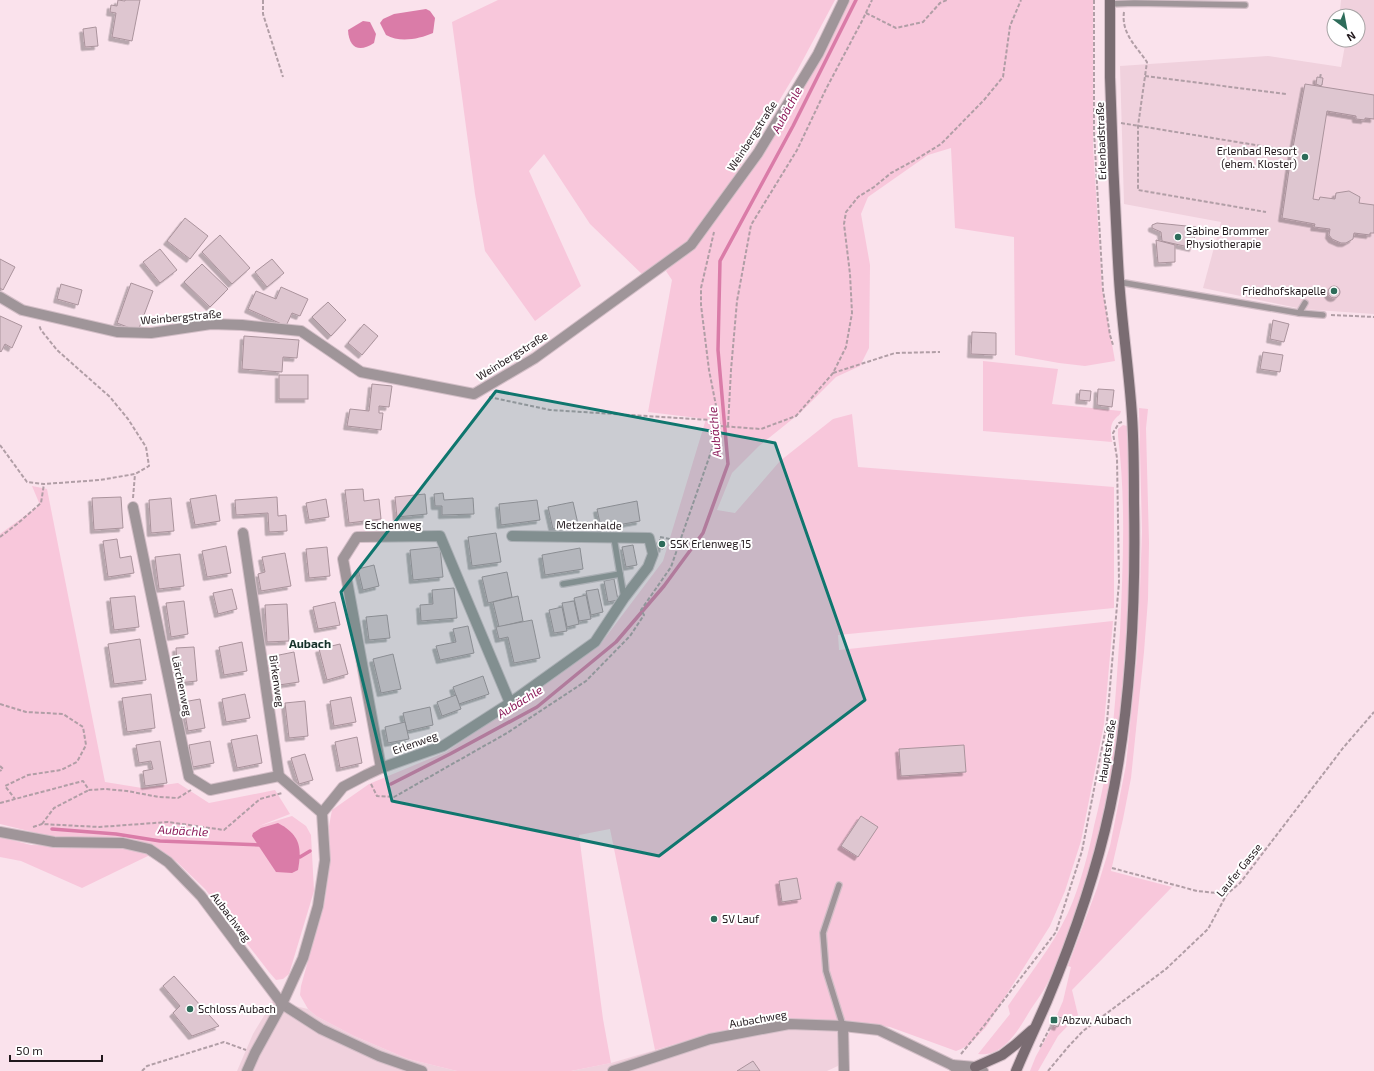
<svg xmlns="http://www.w3.org/2000/svg" width="1374" height="1071" viewBox="0 0 1374 1071" font-family="'Exo 2',sans-serif">
<style>
.built{fill:#f0d1dd}
.green{fill:#f8c7db}
.water{fill:#da7ca8}
.lines{fill:none;stroke-linecap:round;stroke-linejoin:round}
.stream{stroke:#da7ca8;stroke-width:3.5}
.building{fill:#dec6d0;stroke:#aa939c;filter:url(#shadow)}
.service-casing{stroke:#d3bec7;stroke-width:8}
.minor-casing{stroke:#d3bec7;stroke-width:12}
.secondary-casing{stroke:#d3bec7;stroke-width:12}
.path{stroke:#b19ea6;stroke-width:2;stroke-dasharray:4 2;stroke-linecap:butt}
.service{stroke:#9f9599;stroke-width:5.5}
.minor{stroke:#9f9599;stroke-width:10}
.secondary{stroke:#7a6c72;stroke-width:10}
.marked{fill:#0f766e;fill-opacity:0.2;stroke:#0f766e;stroke-width:3;stroke-linejoin:round}
.poi-dot{fill:#2d6c5a;stroke:#fff;stroke-width:1.5}
.labels{text-anchor:middle;stroke-width:4;stroke-linejoin:round;paint-order:stroke}
.street-label{font-size:11px;fill:#21181c;stroke:#fff}
.poi-label{font-size:11px;fill:#21181c;stroke:#fff;text-anchor:start}
.water-label{font-size:12px;font-style:italic;fill:#8c1c5b;stroke:#fff}
.neighbourhood-label{font-size:12px;font-weight:bold;fill:#15332a;stroke:#fff}
</style>
<defs>
<filter id="shadow"><feDropShadow dx="-3.5" dy="3.5" stdDeviation="0" flood-color="#0004"/></filter>
</defs>
<rect width="100%" height="100%" fill="#fae2ec"/>
<!-- built -->
<g class="built">
<path d="M1341,0h33v314l-72,-5 -99,-21 18,-66 -97,-18 -4,-138 148,-10 73,11 5,-27h12v-24h-8v-1l-10,-4z"/>
<path d="M273,1001l35,8 8,7 38,20 54,23 49,12h-220l16,-37z"/>
<path d="M793,1020l51,2 -4,43 -13,6h-256l40,-8 102,-30 38,-8z"/>
</g>
<!-- green -->
<g class="green">
<path d="M498,0h337l-38,71 -67,112 -39,56 -47,37 -54,-52 -46,-70 -15,17 52,115 -46,35 -50,-70 -10,-57 -23,-172z"/>
<path d="M847,0h246v147l9,141 13,73 -30,5 -26,-3 -44,-8 -1,-118 -59,-9 -4,-80 -23,7 -60,42 -7,17 9,51 -1,83 -9,18 -24,11 -36,36 -41,33 -27,27 -15,37 18,3 45,-52 53,-42 19,-5 6,53 256,20v121l-276,27 1,15 274,-29 -9,103 -23,117 -16,50 -15,35 -64,101 -17,18 -8,4 -5,2 -66,-24 -46,-5 -51,-2 -42,5 -38,8 -58,17 -45,-221 -31,6 24,184 8,44 -40,8h-114l-49,-12 -54,-23 -38,-20 -8,-7 -8,-14 1,-9 24,-86 5,-40 -1,-34 3,-16 37,-26 77,-32 153,-106 64,-85 43,-142 -58,-7 24,-132 -6,-9 35,-32z"/>
<path d="M983,361l75,8 -6,35 69,7c-1,5 -3,4 -6,8 -6,6 -4,15 -3,23l-129,-11z"/>
<path d="M1139,408l9,1 -2,19 3,115 -1,56 -4,53 -13,126 -8,41 -12,52 61,16 -100,103 6,25 -20,21 -20,35h-8l6,-15 17,-30 6,1 4,-9 -6,-3 6,-14 8,-34 -3,-1 29,-78 13,-42 16,-81 11,-109 3,-67 2,-57z"/>
<path d="M1123,425l4,1c5,129 3,264 -23,391 -7,32 -18,65 -29,97 -9,24 -17,49 -29,72 -4,8 -10,15 -15,23 -11,18 -27,49 -53,45l32,-40 -2,-8c23,-34 50,-66 65,-105 9,-24 16,-50 21,-75 7,-28 13,-57 17,-86 5,-36 6,-72 9,-108 3,-66 6,-131 -2,-196v-7z"/>
<path d="M32,486l15,3 58,293 37,6 36,-5 31,20 66,-13 15,24 -31,12 33,-10 14,10 5,9 3,56 -25,83 -6,5 -7,1 -7,-8 -64,-83 -28,-27 -17,-12 -27,-11 -25,-2 -43,2 -24,-5 -41,-10v-290l40,-29z"/>
<path d="M0,837l31,8 87,2 22,3 10,5 -68,33 -61,-27 -21,-4z"/>
</g>
<!-- water -->
<g class="water">
<path d="M426,9l4,2 5,7 -2,15c-14,6 -33,10 -47,2l-6,-12 3,-4 11,-5z"/>
<path d="M363,21l7,1 6,12 -2,9c-15,10 -25,5 -26,-13z"/>
<path d="M278,823c22,12 24,24 20,47l-6,3 -16,-1 -24,-36 1,-3 8,-5z"/>
</g>
<g class="lines">
<!-- stream -->
<g class="stream">
<path d="M391,784l59,-30 87,-47 79,-65 48,-56 39,-53 25,-69 -10,-114 2,-89 73,-135 63,-126"/>
<path d="M52,829l64,5 44,7 100,4"/>
<path d="M297,856l3,1 10,-6"/>
</g>
</g>
<!-- building -->
<g class="building">
<path d="M118,0l7,1v-1h15l-8,41 -20,-4 4,-24 -6,-1 1,-7 6,1z"/>
<path d="M96,27l2,19 -13,1 -2,-18z"/>
<path d="M1317,77l6,1 -1,7h-1v1l-5,-2z"/>
<path d="M1305,84l69,11v24l-9,-1v2l-9,-1v-3l-29,-5 -14,88 6,1 1,-3 15,2 1,-6 13,-2 11,6 -1,6 15,2v28h-4v2l-16,-2 -1,6 -7,4h-5l-9,-4 -3,-4 1,-6 -16,-2 1,-3 -33,-6 8,-55z"/>
<path d="M185,218l23,18 -18,23 -23,-18z"/>
<path d="M1157,223l39,4 -3,21 -31,-7 -1,-9 -9,-4v-3z"/>
<path d="M220,235l30,33 -18,16 -30,-32z"/>
<path d="M1156,240l19,5v17l-17,1z"/>
<path d="M160,249l17,21 -17,13 -17,-21z"/>
<path d="M0,259l15,8 -12,23 -3,-2z"/>
<path d="M272,259l12,14 -17,14 -12,-15z"/>
<path d="M202,264l26,25 -18,18 -26,-25z"/>
<path d="M131,283l22,8 -15,40 -21,-8z"/>
<path d="M61,284l21,6 -4,15 -21,-6z"/>
<circle cx="1334" cy="292" r="6"/>
<path d="M281,287l27,12 -8,17 -8,-3 -6,13 -38,-17 8,-18 20,8z"/>
<path d="M328,302l18,18 -15,16 -19,-19z"/>
<path d="M0,316l22,10 -10,22 -7,-4 -4,8 -1,-1z"/>
<path d="M1273,320l16,4 -5,18 -14,-3z"/>
<path d="M364,324l14,12 -16,19 -14,-12z"/>
<path d="M972,332l24,1v22l-25,-1z"/>
<path d="M244,336l55,4 -2,18 -14,-1 -1,15 -40,-3z"/>
<path d="M1263,352l20,3 -3,17 -20,-3z"/>
<rect x="279" y="375" width="29" height="24"/>
<path d="M372,384l20,2 -3,21 -10,-1v7h4l-2,17 -34,-4 3,-17 19,2z"/>
<path d="M1098,389l16,1 -2,17 -15,-2z"/>
<path d="M1080,390l11,1 -1,10 -11,-1z"/>
<path d="M363,489l1,12 15,-2 2,20 -32,4 -4,-33z"/>
<path d="M443,493l1,7 29,-2 1,16 -32,1v-9h-7l-1,-12z"/>
<path d="M425,494l2,20 -30,3 -2,-20z"/>
<path d="M216,495l4,26 -25,4 -5,-26z"/>
<path d="M121,497l2,31 -29,2 -2,-32z"/>
<path d="M277,497l1,19 8,-1 1,16 -18,1 -1,-19 -32,2 -1,-15z"/>
<path d="M171,498l3,33 -23,2 -2,-33z"/>
<path d="M326,499l3,18 -20,3 -3,-17z"/>
<path d="M537,500l3,20 -39,5 -2,-21z"/>
<path d="M637,501l3,20 -39,7 -4,-19z"/>
<path d="M573,502l5,22 -25,5 -5,-22z"/>
<path d="M496,533l5,29 -29,4 -4,-29z"/>
<path d="M117,539l3,19 11,-2 3,17 -26,4 -5,-36z"/>
<path d="M660,539l5,2 -2,8 -5,-1z"/>
<path d="M633,545l4,20 -11,2 -4,-20z"/>
<path d="M226,546l5,27 -24,4 -5,-26z"/>
<path d="M327,547l3,29 -21,2 -3,-29z"/>
<path d="M440,547l3,30 -30,3 -3,-30z"/>
<path d="M580,548l3,21 -38,6 -3,-20z"/>
<path d="M285,553l6,33 -30,5 -3,-17 7,-2 -3,-15z"/>
<path d="M180,554l4,32 -25,3 -4,-32z"/>
<path d="M374,565l5,21 -16,4 -5,-21z"/>
<path d="M507,572l5,25 -24,6 -6,-26z"/>
<path d="M614,579l4,21 -10,2 -4,-21z"/>
<path d="M454,588l3,30 -36,3 -1,-16 13,-1 -1,-14z"/>
<path d="M232,589l5,20 -19,5 -5,-21z"/>
<path d="M598,589l5,23 -12,3 -5,-24z"/>
<path d="M586,595l5,24 -12,2 -5,-23z"/>
<path d="M135,596l4,31 -25,3 -4,-32z"/>
<path d="M518,596l5,25 -24,6 -6,-25z"/>
<path d="M184,601l4,33 -17,3 -5,-34z"/>
<path d="M574,601l5,23 -12,3 -5,-24z"/>
<path d="M335,602l5,23 -22,4 -5,-22z"/>
<path d="M287,604l2,37 -22,1 -2,-37z"/>
<path d="M562,607l5,24 -13,2 -5,-23z"/>
<path d="M387,615l3,23 -21,2 -3,-23z"/>
<path d="M532,620l8,38 -26,5 -6,-26 -9,2 -3,-12z"/>
<path d="M468,626l6,27 -34,7 -4,-14 20,-4 -3,-13z"/>
<path d="M140,639l6,41 -32,4 -6,-40z"/>
<path d="M242,642l5,29 -23,4 -5,-28z"/>
<path d="M340,644l8,30 -21,6 -8,-31z"/>
<path d="M194,647l3,34 -19,2 -2,-35z"/>
<path d="M294,652l5,30 -20,3 -5,-29z"/>
<path d="M393,654l8,35 -20,4 -8,-34z"/>
<path d="M483,676l6,18 -30,10 -6,-17z"/>
<path d="M151,694l4,34 -28,4 -5,-34z"/>
<path d="M245,694l5,24 -24,4 -4,-23z"/>
<path d="M456,695l5,14 -19,7 -5,-14z"/>
<path d="M351,697l5,25 -22,4 -4,-25z"/>
<path d="M200,699l5,29 -17,3 -5,-29z"/>
<path d="M305,701l3,35 -19,2 -4,-35z"/>
<path d="M430,707l3,18 -26,6 -4,-18z"/>
<path d="M405,722l4,17 -21,4 -3,-16z"/>
<path d="M257,735l5,28 -25,5 -6,-28z"/>
<path d="M357,737l5,26 -22,5 -5,-26z"/>
<path d="M160,741l7,42 -22,3 -2,-15 10,-2 -2,-8 -12,2 -3,-18z"/>
<path d="M210,741l4,22 -21,4 -4,-22z"/>
<path d="M964,745l2,27 -65,4 -2,-27z"/>
<path d="M305,754l8,26 -14,4 -8,-26z"/>
<path d="M861,816l17,11 -20,30 -17,-11z"/>
<path d="M797,878l4,21 -19,3 -3,-21z"/>
<path d="M174,976l45,50 -27,10 -19,-23 7,-7 -17,-20z"/>
<path d="M1056,1016l6,2 -4,9 -5,-2z"/>
<path d="M753,1061l7,10h-23z"/>
</g>
<g class="lines">
<defs>
<g id="service">
<path d="M1110,4l24,-1 111,2"/>
<path d="M1119,282l180,31 24,2"/>
<path d="M1299,313l6,-10"/>
<path d="M614,538l10,60"/>
<path d="M563,584l57,-10"/>
<path d="M839,885l-16,48 3,38 17,55"/>
</g>
<g id="minor">
<path d="M0,297l22,13 95,22 34,1 60,-9 31,1 59,6 60,41 113,22 61,-36 156,-113 67,-92 60,-99 26,-54"/>
<path d="M133,507l56,270 21,13 69,-14"/>
<path d="M243,533l36,243 43,37"/>
<path d="M381,768l-38,-209 14,-22 83,-1 70,167"/>
<path d="M0,832l54,10 69,1 26,6 19,13 33,34 81,108 39,25 58,27 43,15"/>
<path d="M843,1026l1,45"/>
<path d="M952,1065l23,2 8,4"/>
<path d="M247,1071l8,-18 27,-49 21,-46 15,-52 7,-46 -3,-47 21,-26 23,-12 15,-7 62,-22 67,-43 85,-61 29,-44 24,-31 5,-13 -4,-16 -137,-2"/>
<path d="M613,1071l97,-32 79,-15 54,2 36,4 73,35 7,6"/>
</g>
<g id="secondary">
<path d="M975,1067l27,-12 13,-10 17,-15"/>
<path d="M1016,1071c10,-24 21,-47 31,-70 26,-62 49,-127 63,-193 21,-99 26,-203 24,-305 0,-29 0,-58 -2,-87 -3,-46 -10,-91 -13,-137 -4,-67 -7,-135 -9,-202 0,-26 0,-51 0,-77"/>
</g>
</defs>
<!-- service casing -->
<use href="#service" class="service-casing"/>
<!-- minor casing -->
<use href="#minor" class="minor-casing"/>
<!-- secondary casing -->
<use href="#secondary" class="secondary-casing"/>
<!-- path -->
<g class="path">
<path d="M263,0v14l20,63"/>
<path d="M1094,0v131l9,159 7,45 3,10"/>
<path d="M1124,12c-3,21 12,34 23,50l-9,64v64l128,22"/>
<path d="M866,13l30,15 27,-6 17,-19 7,-3"/>
<path d="M1145,76l141,18"/>
<path d="M1320,78l1,-5"/>
<path d="M1121,123l171,28"/>
<path d="M1331,315l43,2"/>
<path d="M833,373l62,-20 45,-1"/>
<path d="M489,397l61,13 161,10 9,6 41,3 35,-13 37,-43 13,-26 6,-34 -2,-39 -6,-50 2,-12 12,-15 16,-10 17,-14 24,-13 26,-16 43,-44 19,-23 7,-51 11,-26"/>
<path d="M728,426l3,-56 6,-69 14,-76 46,-75 29,-61 37,-70 9,-19"/>
<path d="M0,445l27,37 17,2 56,-4 35,-6 14,-8 -3,-19 -18,-28 -18,-22 -53,-47 -16,-20 -2,-5"/>
<path d="M133,498l2,-24"/>
<path d="M0,537l17,-13 24,-21 3,-19"/>
<path d="M660,537l19,4"/>
<path d="M0,704l26,8 37,2 20,13 3,18 -9,17 -16,8 -33,5 -23,11 10,13"/>
<path d="M0,766l3,3 -3,2"/>
<path d="M371,784l6,12 17,1 113,-64 79,-52 44,-45 14,-21 -3,-5 30,-43 49,-141 -11,-56 -8,-65v-17l13,-56"/>
<path d="M0,803l83,-22 6,9 16,-1 22,2 32,6 19,1 13,-8"/>
<path d="M42,824l12,-16 35,-18"/>
<path d="M33,827l9,-3 57,3 69,-5 56,8 36,-31 22,-6"/>
<path d="M1112,868l85,23 30,3"/>
<path d="M1040,1047l14,-27"/>
<path d="M961,1054l22,-27 73,-95 26,-81 25,-129 12,-140 -2,-124 -4,-25 6,-10 3,-1"/>
<path d="M142,1071l5,-5 77,-24 22,8"/>
<path d="M1048,1071l20,-24 15,-16 83,-62 42,-40 19,-35 13,-11 103,-135 31,-36"/>
</g>
<!-- service -->
<use href="#service" class="service"/>
<!-- minor -->
<use href="#minor" class="minor"/>
<!-- secondary -->
<use href="#secondary" class="secondary"/>
</g>
<!-- marked area -->
<path class="marked" d="M496,391l279,52 90,257 -206,156 -267,-55 -51,-209z"/>
<!-- markers -->
<g class="poi-dot">
<circle cx="1305" cy="157" r="4"/>
<circle cx="1178" cy="237" r="4"/>
<circle cx="1334" cy="291" r="4"/>
<circle cx="662" cy="544" r="4"/>
<circle cx="714" cy="919" r="4"/>
<circle cx="190" cy="1009" r="4"/>
<rect x="1050" y="1016" width="8" height="8" rx="2"/>
</g>
<g class="labels">
<!-- street labels -->
<g class="street-label">
<text transform="translate(752 136) rotate(-57)" y="4">Weinbergstraße</text>
<text transform="translate(1101 141) rotate(-92)" y="4">Erlenbadstraße</text>
<text transform="translate(181 317) rotate(-5)" y="4">Weinbergstraße</text>
<text transform="translate(512 356) rotate(-32)" y="4">Weinbergstraße</text>
<text x="393" y="529">Eschenweg</text>
<text transform="translate(589 525) rotate(1)" y="4">Metzenhalde</text>
<text transform="translate(277 681) rotate(82)" y="4">Birkenweg</text>
<text transform="translate(182 686) rotate(78)" y="4">Lärchenweg</text>
<text transform="translate(415 743) rotate(-20)" y="4">Erlenweg</text>
<text transform="translate(1107 751) rotate(-81)" y="4">Hauptstraße</text>
<text transform="translate(1239 870) rotate(-51)" y="4">Laufer Gasse</text>
<text transform="translate(231 917) rotate(53)" y="4">Aubachweg</text>
<text transform="translate(758 1019) rotate(-10)" y="4">Aubachweg</text>
</g>
<!-- poi labels -->
<g class="poi-label">
<text x="1297" y="155" text-anchor="end">Erlenbad Resort<tspan x="1297" dy="13">(ehem. Kloster)</tspan></text>
<text x="1186" y="235">Sabine Brommer<tspan x="1186" dy="13">Physiotherapie</tspan></text>
<text x="1326" y="295" text-anchor="end">Friedhofskapelle</text>
<text x="670" y="548">SSK Erlenweg 15</text>
<text x="722" y="923">SV Lauf</text>
<text x="198" y="1013">Schloss Aubach</text>
<text x="1062" y="1024">Abzw. Aubach</text>
</g>
<!-- water labels -->
<g class="water-label">
<text transform="translate(787 110) rotate(-62)" y="4">Aubächle</text>
<text transform="translate(715 432) rotate(-95)" y="4">Aubächle</text>
<text transform="translate(520 702) rotate(-32)" y="4">Aubächle</text>
<text transform="translate(183 831) rotate(3)" y="4">Aubächle</text>
</g>
<!-- neighbourhood labels -->
<g class="neighbourhood-label">
<text x="310" y="648">Aubach</text>
</g>
</g>
<!-- north arrow -->
<g transform="translate(1346 28) rotate(148)"><circle r="19" fill="#ffffff" stroke="#a6a3a4"/>
<path d="M0-3L7 15L0 10L-7 15Z" fill="#2d6c5a"/>
<text y="-6" font-size="11" font-weight="bold" text-anchor="middle" fill="#21181c">N</text>
</g>
<!-- scale -->
<path d="M10 1055v6h92v-6" fill="none" stroke="#21181c" stroke-width="2"/>
<text x="16" y="1055" font-size="12" fill="#21181c" stroke="#ffffff" stroke-width="3" paint-order="stroke">50 m</text>
</svg>
